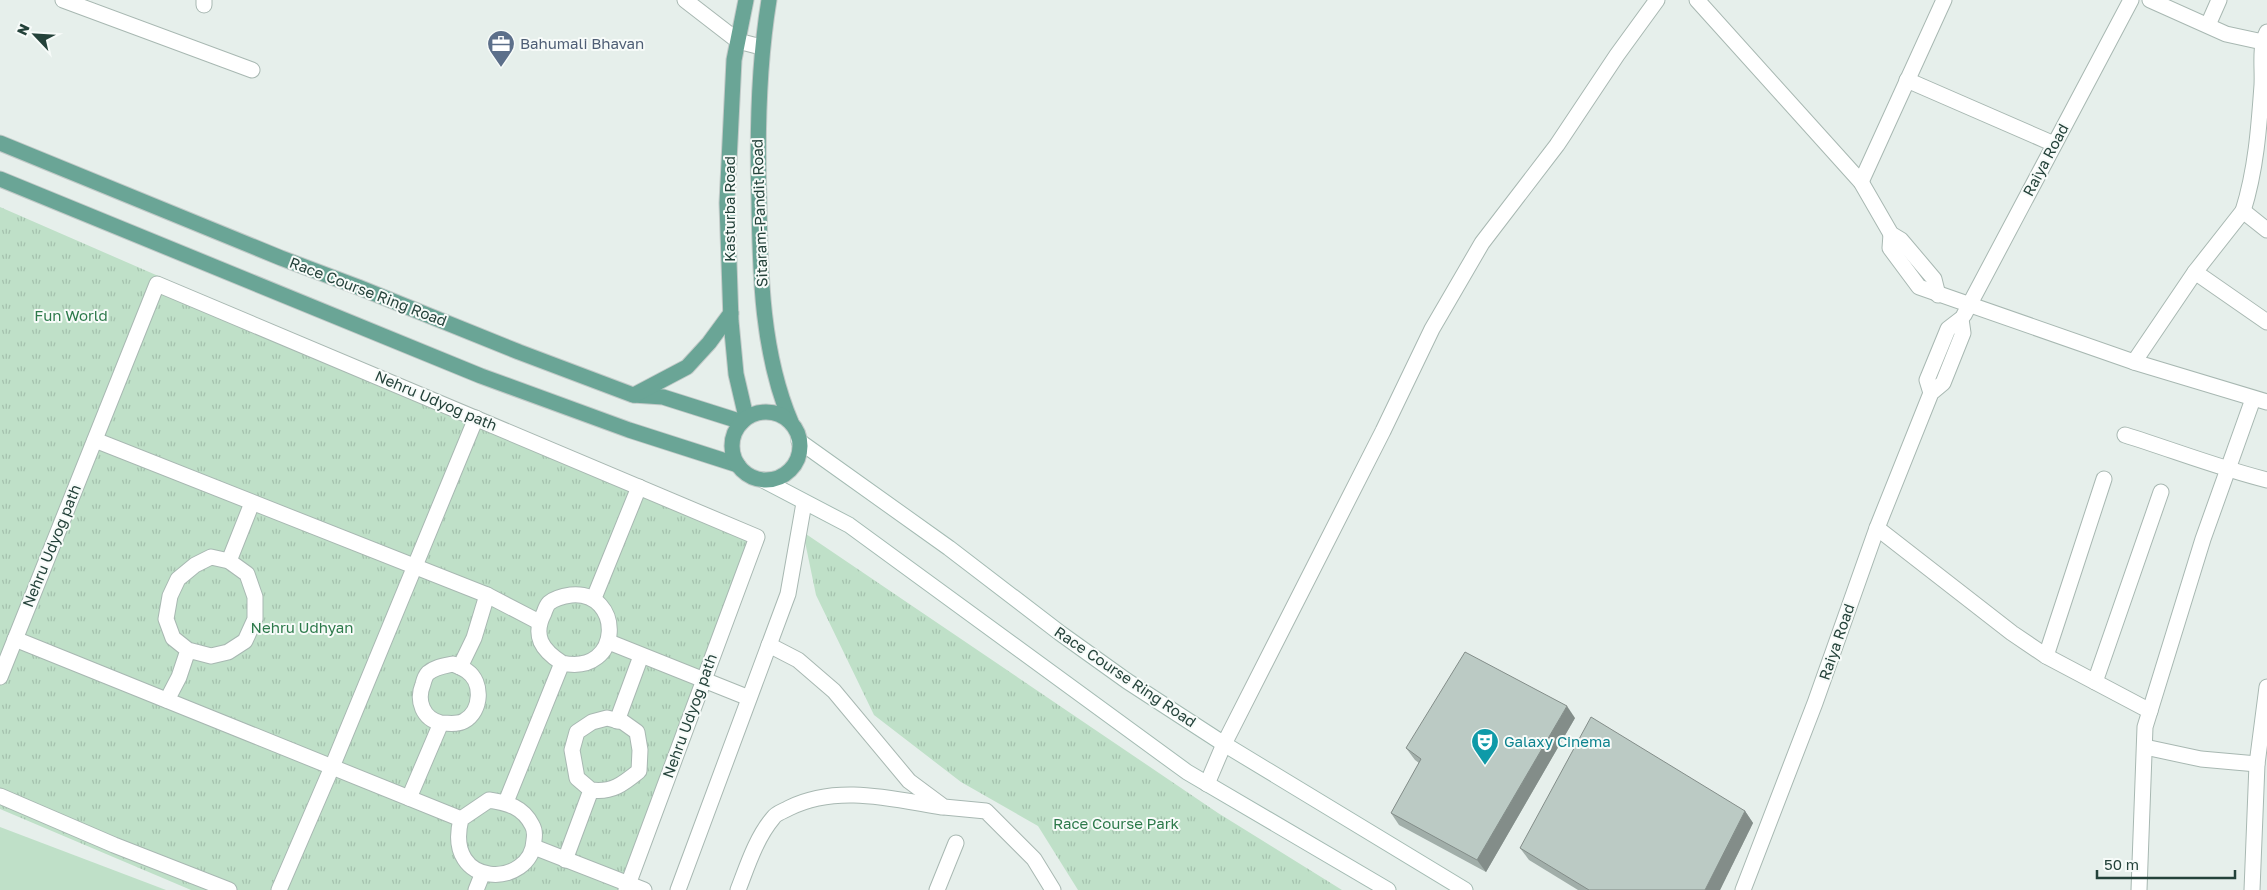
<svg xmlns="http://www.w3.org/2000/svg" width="2267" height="890" viewBox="0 0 2267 890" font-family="'Golos Text',sans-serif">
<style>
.grass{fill:#bfe0c8}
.park{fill:url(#park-tufts)}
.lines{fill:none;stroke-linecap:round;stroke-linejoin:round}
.pedestrian-casing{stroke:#a8b8b2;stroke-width:17}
.minor-casing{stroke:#a8b8b2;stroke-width:17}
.tertiary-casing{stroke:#a8b8b2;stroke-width:17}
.secondary-casing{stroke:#a4bbb3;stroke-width:17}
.primary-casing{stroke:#c2cac8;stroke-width:17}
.pedestrian{stroke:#fff;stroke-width:15}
.minor{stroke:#fff;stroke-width:15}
.tertiary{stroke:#fff;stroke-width:15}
.secondary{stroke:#fff;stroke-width:15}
.primary{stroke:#6aa596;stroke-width:15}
.wall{fill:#a1aea9}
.shaded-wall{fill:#838d89}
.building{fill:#bbcac4;stroke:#838d89}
.labels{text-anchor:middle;stroke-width:4;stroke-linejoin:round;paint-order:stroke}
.service-label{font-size:15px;fill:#4e5e75;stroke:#f7fbf9;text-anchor:start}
.street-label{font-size:15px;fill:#24423a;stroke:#f7fbf9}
.park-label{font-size:15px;fill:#2d7a4b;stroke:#f7fbf9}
.culture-label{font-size:15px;fill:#0d838f;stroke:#f7fbf9;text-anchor:start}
</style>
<defs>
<pattern id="park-tufts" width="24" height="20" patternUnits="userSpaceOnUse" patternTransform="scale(1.25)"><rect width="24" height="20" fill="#bfe0c8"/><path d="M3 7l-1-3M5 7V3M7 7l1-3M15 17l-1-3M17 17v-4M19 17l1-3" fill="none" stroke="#a4c1ad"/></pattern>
</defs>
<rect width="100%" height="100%" fill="#e6efeb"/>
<!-- grass -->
<path class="grass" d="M0,827l166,63h-166z"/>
<!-- park -->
<g class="park">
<path d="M0,207l757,330 -131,353h-435l-191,-81z"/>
<path d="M803,532l415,281 124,77h-264l-40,-64 -77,-44 -87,-67 -58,-120z"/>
</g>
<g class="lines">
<defs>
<g id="pedestrian">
<path d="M95,440l392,155 52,27"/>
<path d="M229,561l23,-58"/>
<path d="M594,598l45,-111"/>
<path d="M15,639l446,180"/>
<path d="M609,642l140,56"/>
<path d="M769,645l29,15 36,31 75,90 35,26 42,4 48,48 19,31"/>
<path d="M460,667l14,-29 13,-43"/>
<path d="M0,677l157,-393 600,253 -131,353"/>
<path d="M167,700l12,-23 9,-27 -15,-12 -7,-19 4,-23 8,-17 17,-14 16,-8 18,4 18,13 8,23v22l-10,22 -17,11 -17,4 -23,-6"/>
<path d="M617,721l24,-65"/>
<path d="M0,796l114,49 115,45"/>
<path d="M409,798l32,-75c-18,-4 -25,-22 -18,-39 1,-4 2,-8 5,-11 7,-6 16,-7 25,-9 5,2 10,4 14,7 16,11 15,40 -3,50 -7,4 -15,2 -23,2"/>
<path d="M489,800c19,3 34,7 43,25 3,5 3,9 2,15 -2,48 -91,50 -73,-21z"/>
<path d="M506,802l56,-139c-20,-13 -30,-27 -18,-50 1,-3 3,-8 5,-10 6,-5 15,-7 22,-8 52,-5 53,81 -9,68"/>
<path d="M534,847l110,43"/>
<path d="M565,860l26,-70c21,3 32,-6 48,-19l1,-21 -3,-18 -14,-10 -16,-4 -15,4 -15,10 -5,18 5,28 14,12"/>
<path d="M279,890l53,-123 144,-349"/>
<path d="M476,890l6,-15"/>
<path d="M678,890l110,-296 16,-91"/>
<path d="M738,890c9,-23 18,-52 35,-72 3,-5 11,-7 16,-10 48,-24 103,-9 153,-1"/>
<path d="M937,890l19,-47"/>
</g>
<g id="minor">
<path d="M63,0l189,70"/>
<path d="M204,0v5"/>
<path d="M685,0l53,41 23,6"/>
<path d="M2150,0l76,34 41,9"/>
<path d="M2208,25l11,-25"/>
<path d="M1907,80l147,64"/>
<path d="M1861,182l83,-182"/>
<path d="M2243,211c13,-41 16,-84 19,-126 1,-18 -3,-37 5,-53"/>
<path d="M2195,272l72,50"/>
<path d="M2134,362l61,-90 48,-61 24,19"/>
<path d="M2125,435c48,15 94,33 142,45"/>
<path d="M1877,528l135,105 34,23 104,55"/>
<path d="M2046,656l58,-177"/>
<path d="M2095,682l66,-190"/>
<path d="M2145,747l56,12 56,5"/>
<path d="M2139,890l6,-163 58,-188 50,-140"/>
</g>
<g id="tertiary">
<path d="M1697,0l164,182 30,52 10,6 33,39 4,16"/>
<path d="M1891,234l-1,14 29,39 215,75 133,40"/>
<path d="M1964,315l167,-315"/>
<path d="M1207,784l17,-40 159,-313 49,-102 50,-86 75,-98 60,-90 40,-55"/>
<path d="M1743,890l72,-187 62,-175 54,-135 12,-10 20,-50 -2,-14 -13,10 -21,51 4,13"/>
<path d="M2252,890l5,-126 10,-77"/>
</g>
<g id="secondary">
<path d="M799,441l150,107 111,85 67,48 97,63 241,146"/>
<path d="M763,480l86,45 338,247 201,118"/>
</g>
<g id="primary">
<path d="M746,0l-12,60 -7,143 4,118 5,53 10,43"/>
<path d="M769,0c-11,67 -12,134 -10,201 1,74 3,153 32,221"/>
<path d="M0,143l281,115 77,29 161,65 114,43 30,2 79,25"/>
<path d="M0,179l481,197 148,54 109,35"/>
<path d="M634,395l53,-28 22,-24 22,-30"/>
<circle cx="766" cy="446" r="34"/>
</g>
</defs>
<!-- pedestrian casing -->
<use href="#pedestrian" class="pedestrian-casing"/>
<!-- minor casing -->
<use href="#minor" class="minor-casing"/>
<!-- tertiary casing -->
<use href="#tertiary" class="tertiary-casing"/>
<!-- secondary casing -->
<use href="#secondary" class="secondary-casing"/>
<!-- primary casing -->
<use href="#primary" class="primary-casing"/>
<!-- pedestrian -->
<use href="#pedestrian" class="pedestrian"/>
<!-- minor -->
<use href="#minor" class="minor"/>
<!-- tertiary -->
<use href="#tertiary" class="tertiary"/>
<!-- secondary -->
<use href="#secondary" class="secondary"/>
<!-- primary -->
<use href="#primary" class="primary"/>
</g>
<!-- wall -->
<g class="wall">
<path d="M1575,718l-89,154 -87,-47 -8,-12 28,-50 -4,-3 -9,-12z"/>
<path d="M1745,811l8,12 -33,67h-142l-49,-30 -9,-12z"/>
</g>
<!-- shaded-wall -->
<g class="shaded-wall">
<path d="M1567,706l8,12 -89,154 -9,-12z"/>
<path d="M1745,811l8,12 -33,67h-15z"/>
</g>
<!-- building -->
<g class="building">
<path d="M1465,652l102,54 -90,154 -86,-47 30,-54 -15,-11z"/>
<path d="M1591,717l154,94 -40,79h-116l-69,-42z"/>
</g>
<!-- icons -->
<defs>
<symbol id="office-pin" viewBox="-11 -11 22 30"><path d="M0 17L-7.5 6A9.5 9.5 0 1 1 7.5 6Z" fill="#5c6f8a" stroke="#f7fbf9"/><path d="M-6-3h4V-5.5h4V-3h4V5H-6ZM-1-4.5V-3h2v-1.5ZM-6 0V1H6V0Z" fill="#fff"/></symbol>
<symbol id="theatre-pin" viewBox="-11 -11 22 30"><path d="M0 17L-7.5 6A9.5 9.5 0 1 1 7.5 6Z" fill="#0f9aa8" stroke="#f7fbf9"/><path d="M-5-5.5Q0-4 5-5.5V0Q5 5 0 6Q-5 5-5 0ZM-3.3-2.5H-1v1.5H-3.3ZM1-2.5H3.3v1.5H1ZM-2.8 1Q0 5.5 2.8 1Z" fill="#fff"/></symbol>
</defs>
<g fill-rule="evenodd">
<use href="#office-pin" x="485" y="28" width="32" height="43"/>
<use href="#theatre-pin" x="1469" y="726" width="32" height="43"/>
</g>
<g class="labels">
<!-- service labels -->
<g class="service-label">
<text x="520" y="49">Bahumali Bhavan</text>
</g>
<!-- street labels -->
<g class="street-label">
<text transform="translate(2046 160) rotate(-62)" y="5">Raiya Road</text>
<text transform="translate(730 209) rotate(-90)" y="5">Kasturba Road</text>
<text transform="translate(760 213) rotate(-92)" y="5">Sitaram-Pandit Road</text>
<text transform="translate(368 292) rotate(21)" y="5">Race Course Ring Road</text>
<text transform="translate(436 401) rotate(23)" y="5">Nehru Udyog path</text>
<text transform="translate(52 546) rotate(-68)" y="5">Nehru Udyog path</text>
<text transform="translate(1837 642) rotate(-71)" y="5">Raiya Road</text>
<text transform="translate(1125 677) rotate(34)" y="5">Race Course Ring Road</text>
<text transform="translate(690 716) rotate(-70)" y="5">Nehru Udyog path</text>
</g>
<!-- park labels -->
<g class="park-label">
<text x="71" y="321">Fun World</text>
<text x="302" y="633">Nehru Udhyan</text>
<text x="1116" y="829">Race Course Park</text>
</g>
<!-- culture labels -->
<g class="culture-label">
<text x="1504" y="747">Galaxy Cinema</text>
</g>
</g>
<!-- north arrow -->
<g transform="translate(35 35) rotate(295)" stroke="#f7fbf9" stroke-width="4" paint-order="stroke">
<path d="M0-4L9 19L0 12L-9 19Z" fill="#24423a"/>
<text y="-8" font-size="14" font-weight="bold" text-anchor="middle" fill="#24423a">N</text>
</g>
<!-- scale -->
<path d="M2097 870v8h138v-8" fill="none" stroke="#24423a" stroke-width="2.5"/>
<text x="2104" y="870" font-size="15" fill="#24423a" stroke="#f7fbf9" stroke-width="4" paint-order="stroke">50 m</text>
</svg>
